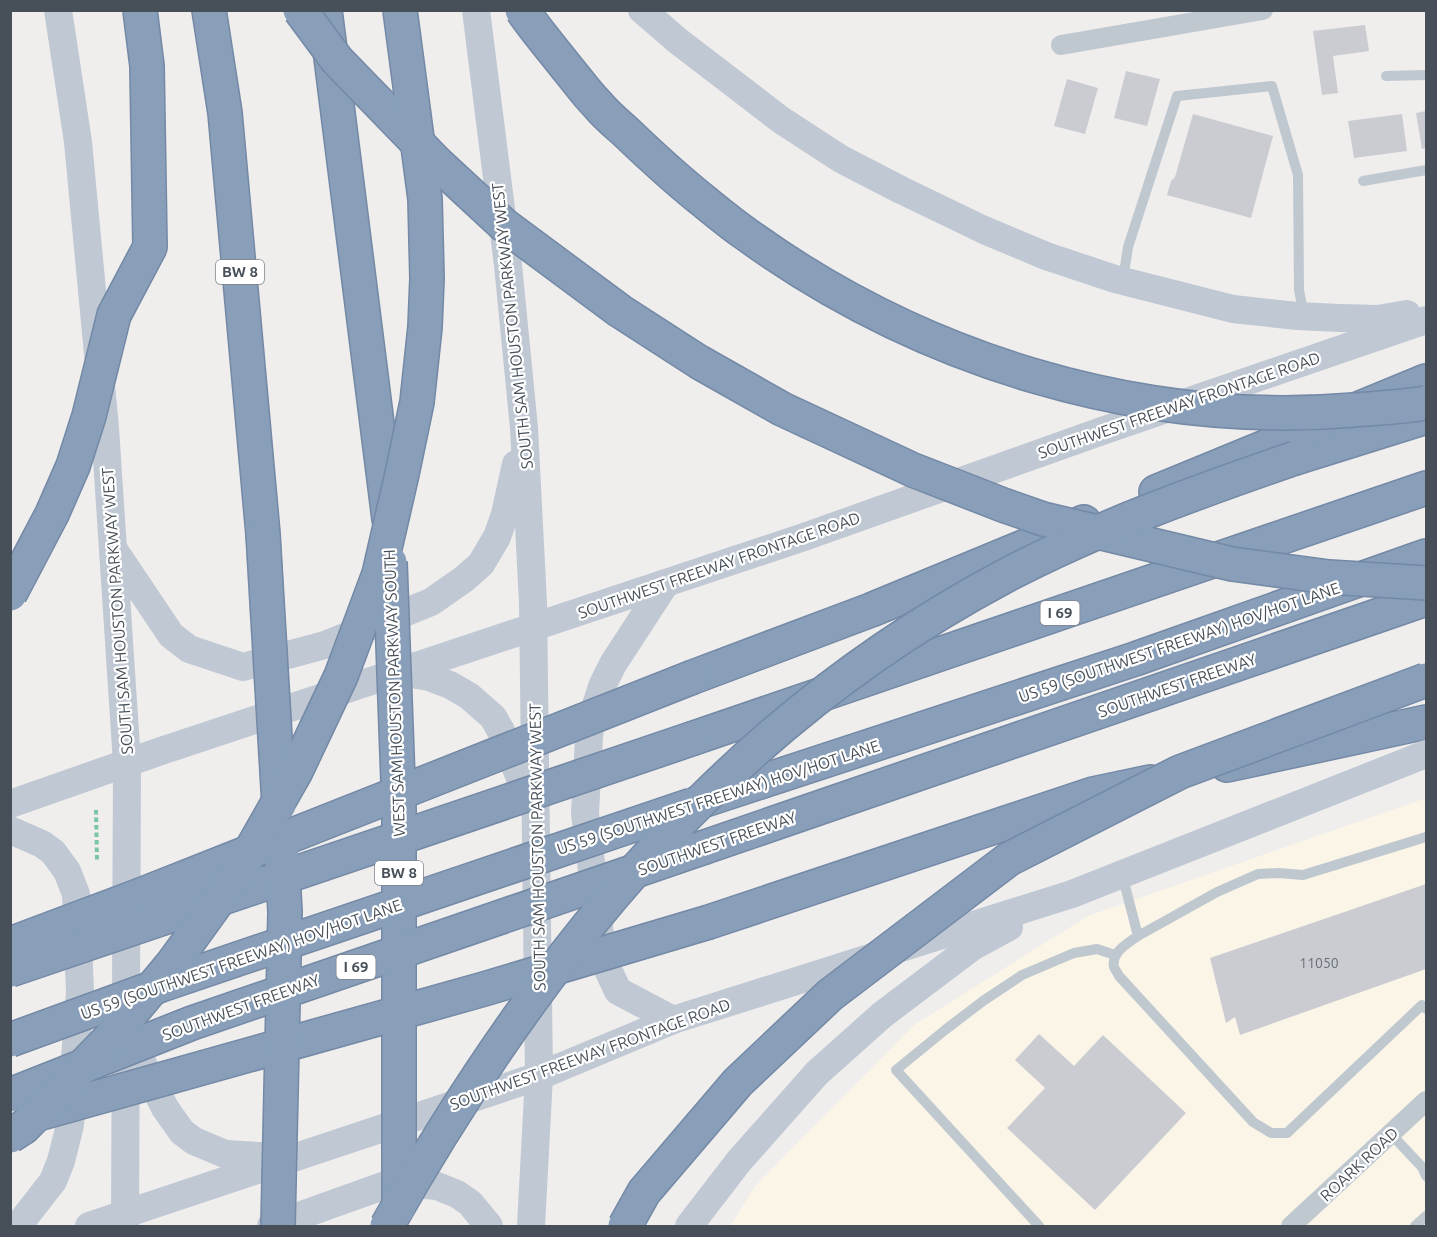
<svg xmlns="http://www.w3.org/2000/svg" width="1437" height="1237" viewBox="0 0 1437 1237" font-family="Ubuntu,sans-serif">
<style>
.commercial{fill:#faf5e7}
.building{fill:#caccd2}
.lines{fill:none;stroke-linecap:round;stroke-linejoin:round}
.motorway-casing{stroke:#7389a5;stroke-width:36}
.path{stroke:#78c7a2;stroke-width:4;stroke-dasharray:4.5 3;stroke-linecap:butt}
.service{stroke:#bfc7cf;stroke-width:10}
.minor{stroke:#bfc7cf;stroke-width:20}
.secondary{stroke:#bfc8d3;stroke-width:28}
.motorway{stroke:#889eb9;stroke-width:33}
.motorway-bridge-casing{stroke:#7389a5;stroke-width:36;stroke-linecap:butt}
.motorway-bridge{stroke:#889eb9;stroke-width:33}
.labels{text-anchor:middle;stroke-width:4.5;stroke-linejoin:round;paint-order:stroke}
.number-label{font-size:14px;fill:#686f77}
.shield{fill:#fff;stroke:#7e848b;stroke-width:1.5}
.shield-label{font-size:15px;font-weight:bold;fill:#475059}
.street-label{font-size:16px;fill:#475059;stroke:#fff}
</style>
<rect width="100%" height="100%" fill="#f0eded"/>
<!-- commercial -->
<path class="commercial" d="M1426,798v428h-696l26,-41 158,-160 174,-109z"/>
<!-- building -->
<g class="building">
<path d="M1365,25l4,26 -36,5 5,37 -16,2 -9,-64z"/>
<path d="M1126,71l34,8 -13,47 -33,-8z"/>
<path d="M1067,79l31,9 -13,46 -31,-8z"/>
<path d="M1426,111v37l-4,1 -6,-36z"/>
<path d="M1193,114l80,22 -22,82 -84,-23 4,-14 4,-4z"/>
<path d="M1402,114l5,37 -53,7 -6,-37z"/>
<path d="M1426,884v85l-186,66 -5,-18 -9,6 -16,-65z"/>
<path d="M1039,1034l35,32 29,-31 83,78 -91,97 -88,-82 38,-40 -30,-28z"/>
</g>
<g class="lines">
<defs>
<g id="motorway">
<path d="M209,10l16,103 38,421"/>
<path d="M325,10l64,509"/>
<path d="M1295,458l131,-41"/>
<path d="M1156,492l270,-111"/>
<path d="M693,677l178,-67 213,-88"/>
<path d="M694,738l732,-250"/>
<path d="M1227,765l199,-43"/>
<path d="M699,802l436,-143 291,-103"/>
<path d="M705,847l721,-248"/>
<path d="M709,922l384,-128 57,-12"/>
</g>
</defs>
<!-- motorway casing -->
<use href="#motorway" class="motorway-casing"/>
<!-- path -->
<path class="path" d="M96,810l1,50"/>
<!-- service -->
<g class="service">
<path d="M1386,76l40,-1"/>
<path d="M1363,181l63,-11"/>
<path d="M1123,280l5,-33 49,-151 95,-10 26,89 1,115 5,26"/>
<path d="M1122,874l16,62c-10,7 -27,16 -24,31 1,3 4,6 5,9l134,146 18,11h16l135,-128 4,4"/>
<path d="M1138,936l79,-44 41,-18 21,-1 24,2 123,-38"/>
<path d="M1391,1134l31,33 4,9"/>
<path d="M1039,1226l-143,-156 49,-40 38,-29 39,-26 52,-22 23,-4 18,6"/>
<path d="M1415,1226l11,-10"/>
</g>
<!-- minor -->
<g class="minor">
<path d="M1061,45l202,-35"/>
<path d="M1291,1226l135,-125"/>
</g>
<!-- secondary -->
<g class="secondary">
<path d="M58,10l20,132 27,286 22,335 -2,463"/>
<path d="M476,10l32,255 16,163 9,175 6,473 -8,150"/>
<path d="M642,10l36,31 103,79 60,39 60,31 83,40 62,26 69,23 118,30 64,7 43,2 38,1 29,-5"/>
<path d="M114,550l57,85 18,14 54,18 82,-22 106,-43 33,-23 17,-15 16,-27 8,-23 11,-50"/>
<path d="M665,584l-52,80 -10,20 -12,36 -2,17 -4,77 18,145 15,32 55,29"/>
<path d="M400,672l29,5 21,8 19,11 24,21 8,14 29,72"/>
<path d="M10,804l151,-53 643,-214 298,-106 324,-111"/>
<path d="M10,830l32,14 11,8 14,19 9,23 4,98 -10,133 -9,36 -8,20 -35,45"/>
<path d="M142,1062l23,46 17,24 12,9 31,13 52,3"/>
<path d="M89,1226l450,-150 134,-56 399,-126 354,-140"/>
<path d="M271,1226l123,-44 43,4 20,8 13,9 19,23"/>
<path d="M689,1226l50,-65 78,-88 65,-58 90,-68 37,-20"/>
</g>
<!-- motorway -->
<use href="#motorway" class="motorway"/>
<defs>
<g id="motorway-bridge">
<path d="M300,10l37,50 100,103 67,62 116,86 79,51 83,47 131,61 90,35 40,14 189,45 97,13 97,6"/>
<path d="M522,10c14,20 30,39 45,58 10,12 19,25 30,36 9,11 20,20 30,29 24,23 48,45 74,66 15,12 29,24 45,35 174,126 393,194 608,176 24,-2 49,-3 72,-7"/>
<path d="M263,534l16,271"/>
<path d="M390,562l9,247v398"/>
<path d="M10,594l42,-80 21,-48 16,-50 25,-101 36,-68 -3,-181 -7,-56"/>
<path d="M10,944l128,-48 555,-219"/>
<path d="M10,970l684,-232"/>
<path d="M10,1040l151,-55 531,-180"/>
<path d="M10,1095l182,-72 513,-176"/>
<path d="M38,1114l446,-125 225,-67"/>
<path d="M10,1136l14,-9 90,-93 59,-71 65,-90 58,-102 45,-95 38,-102 23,-100 15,-72 8,-75 2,-49 -2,-79 -25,-189"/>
<path d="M278,1226l7,-314 -3,-56"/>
<path d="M387,1226c86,-152 188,-301 313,-424 89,-89 194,-167 305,-226 93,-49 192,-84 290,-118"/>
<path d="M625,1226l19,-34 94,-110 92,-87 179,-136 171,-87 246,-92"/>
</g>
</defs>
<!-- motorway-bridge casing -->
<use href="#motorway-bridge" class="motorway-bridge-casing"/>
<!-- motorway-bridge -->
<use href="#motorway-bridge" class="motorway-bridge"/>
</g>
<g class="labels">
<!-- number labels -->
<g class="number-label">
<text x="1319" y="968">11050</text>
</g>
<!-- shield labels -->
<g class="shield">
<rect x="216" y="260" width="48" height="24" rx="4.5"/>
<rect x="1040.5" y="601" width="39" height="24" rx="4.5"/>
<rect x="375" y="861" width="48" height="24" rx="4.5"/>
<rect x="336.5" y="955" width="39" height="24" rx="4.5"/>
</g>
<g class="shield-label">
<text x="240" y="277">BW 8</text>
<text x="1060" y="618">I 69</text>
<text x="399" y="878">BW 8</text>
<text x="356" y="972">I 69</text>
</g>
<!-- street labels -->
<g class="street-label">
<text transform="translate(512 326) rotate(-96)" y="6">SOUTH SAM HOUSTON PARKWAY WEST</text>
<text transform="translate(1179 405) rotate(-19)" y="6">SOUTHWEST FREEWAY FRONTAGE ROAD</text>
<text transform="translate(719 565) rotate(-19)" y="6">SOUTHWEST FREEWAY FRONTAGE ROAD</text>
<text transform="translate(117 611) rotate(-94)" y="6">SOUTH SAM HOUSTON PARKWAY WEST</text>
<text transform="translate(1179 642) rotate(-19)" y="6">US 59 (SOUTHWEST FREEWAY) HOV/HOT LANE</text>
<text transform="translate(1177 685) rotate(-19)" y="6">SOUTHWEST FREEWAY</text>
<text transform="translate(394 693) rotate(-92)" y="6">WEST SAM HOUSTON PARKWAY SOUTH</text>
<text transform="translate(718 797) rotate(-18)" y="6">US 59 (SOUTHWEST FREEWAY) HOV/HOT LANE</text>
<text transform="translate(717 843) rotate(-19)" y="6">SOUTHWEST FREEWAY</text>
<text transform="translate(537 847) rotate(-91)" y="6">SOUTH SAM HOUSTON PARKWAY WEST</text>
<text transform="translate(241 959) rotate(-19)" y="6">US 59 (SOUTHWEST FREEWAY) HOV/HOT LANE</text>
<text transform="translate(241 1007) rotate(-20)" y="6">SOUTHWEST FREEWAY</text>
<text transform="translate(590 1054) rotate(-20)" y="6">SOUTHWEST FREEWAY FRONTAGE ROAD</text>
<text transform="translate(1359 1164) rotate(-43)" y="6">ROARK ROAD</text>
</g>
</g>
<!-- border -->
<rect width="1437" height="1237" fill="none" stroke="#475059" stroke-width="24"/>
</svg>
